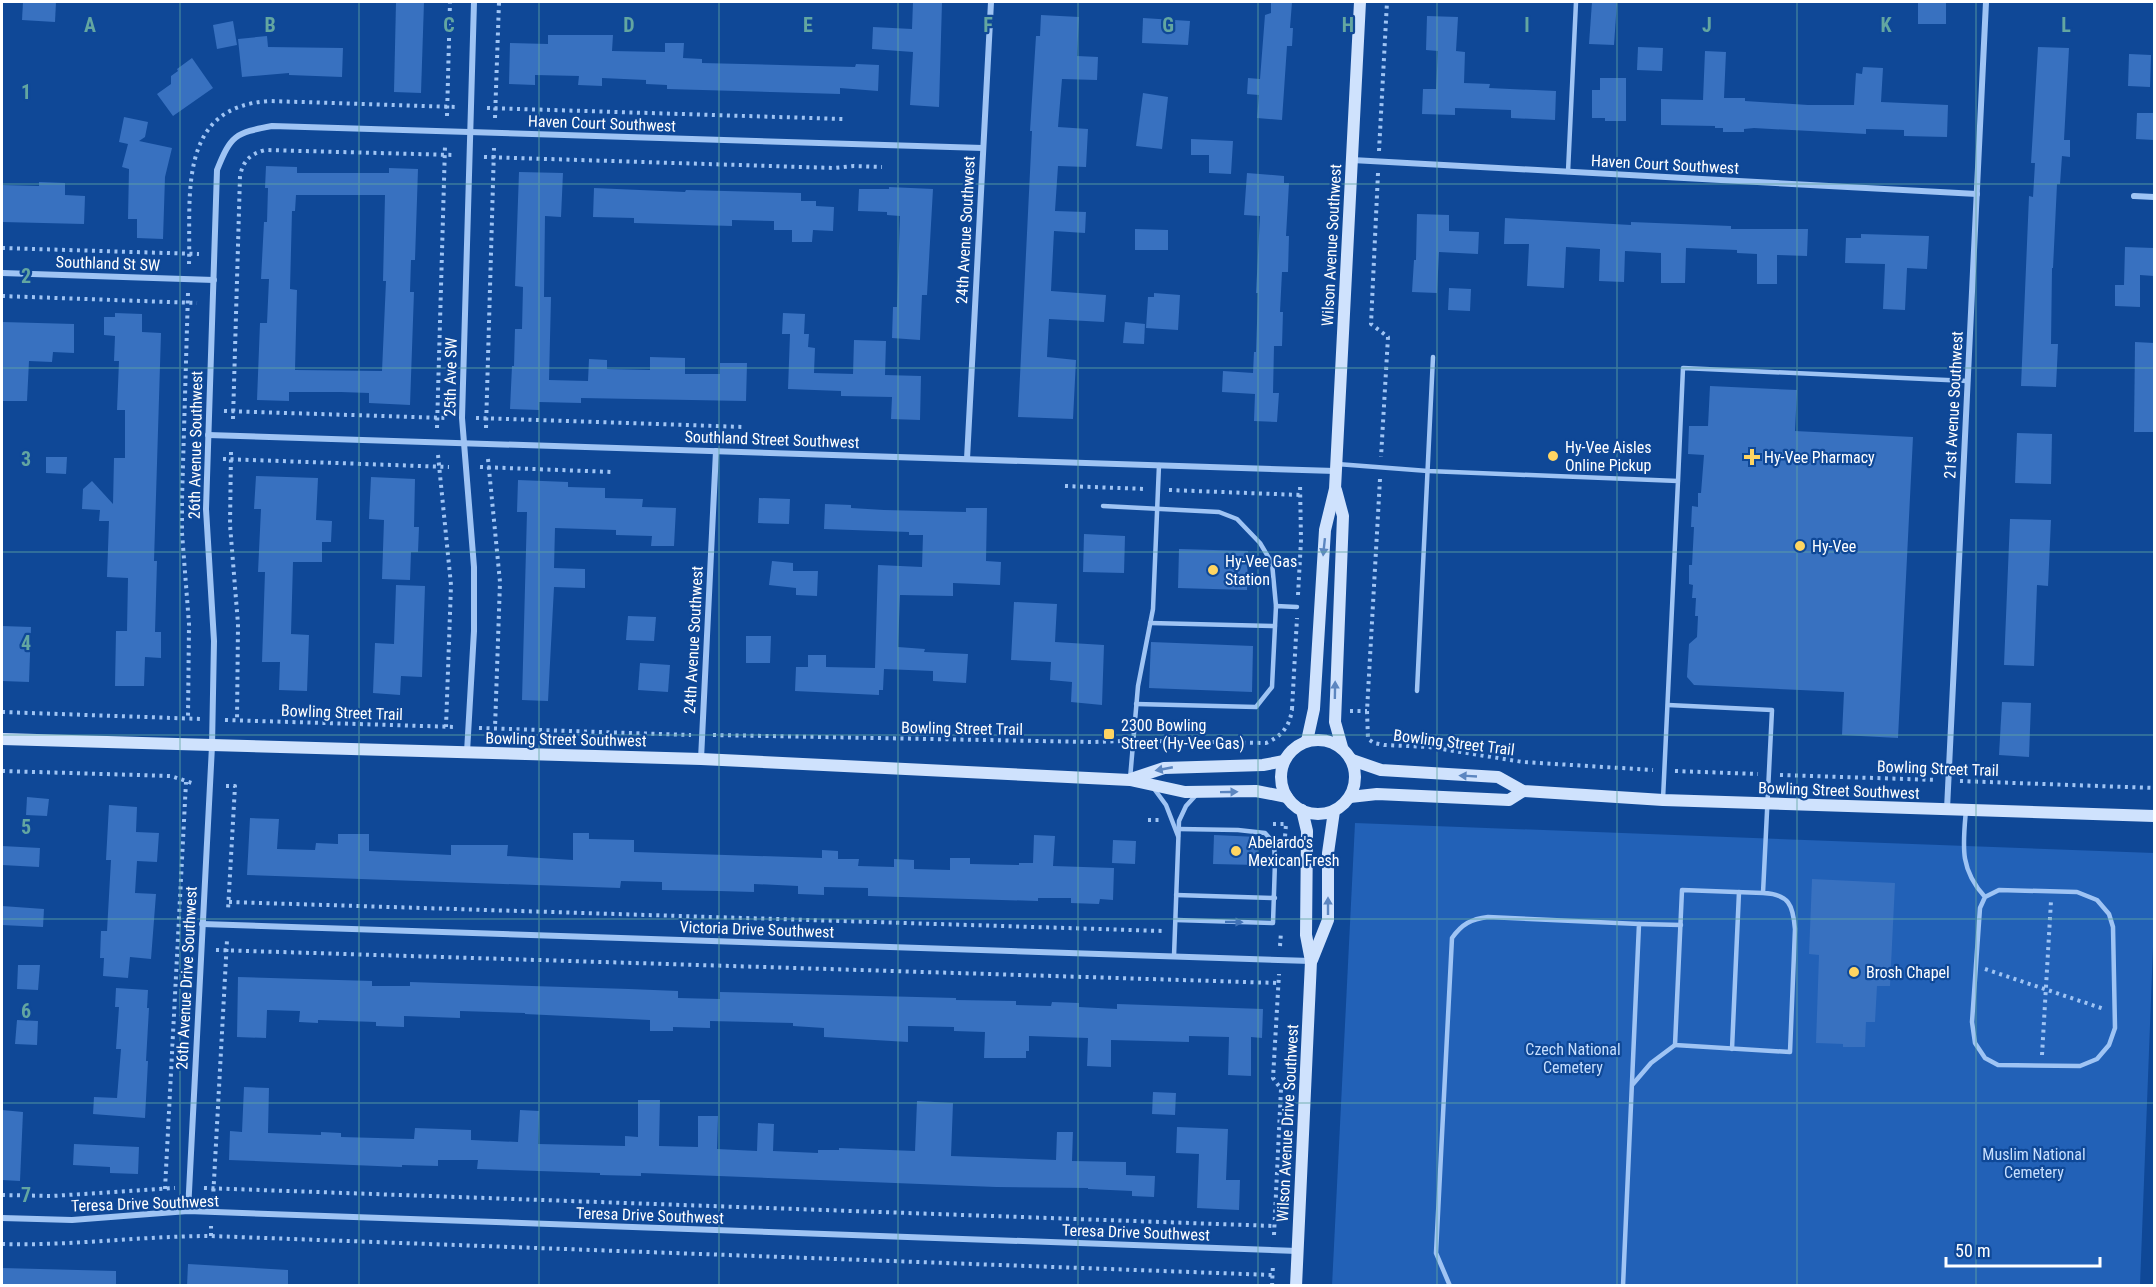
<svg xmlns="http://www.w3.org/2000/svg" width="2156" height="1287" viewBox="0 0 2156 1287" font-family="'Roboto Condensed',sans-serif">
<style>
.green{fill:#2261b7}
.building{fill:#3871c0;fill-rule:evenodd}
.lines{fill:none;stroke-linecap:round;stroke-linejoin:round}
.path{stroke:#9fc4f4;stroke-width:4;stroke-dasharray:3 4.5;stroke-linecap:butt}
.lane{stroke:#9fc4f4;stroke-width:4.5}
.street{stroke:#9fc4f4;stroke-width:6}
.secondary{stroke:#cfe2fd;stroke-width:12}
.oneway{fill:#5c86c0}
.oneway2{fill:#4173b8}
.grid{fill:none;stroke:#63a6a1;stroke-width:1.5;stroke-opacity:0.55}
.poi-dot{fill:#ffd562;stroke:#0f4897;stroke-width:2}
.labels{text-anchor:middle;stroke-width:4.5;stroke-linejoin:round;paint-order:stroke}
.street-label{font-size:16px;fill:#fff;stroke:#0f4897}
.poi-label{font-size:16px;fill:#fff;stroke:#0f4897;text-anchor:start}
.park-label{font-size:16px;fill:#c7dffe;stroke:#0f4897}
.grid-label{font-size:20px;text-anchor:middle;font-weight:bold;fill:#63a6a1;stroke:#0f4897;stroke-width:4.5;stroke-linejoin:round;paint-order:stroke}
</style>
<rect width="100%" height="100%" fill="#0f4897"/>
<!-- green -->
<path class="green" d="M1355,823l799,30v68l-14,364 -808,1z"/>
<!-- building -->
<g class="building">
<path d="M23,2h33l-1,20 -33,-2z"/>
<path d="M396,2h28l-3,91 -27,-1z"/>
<path d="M913,2h29l-3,105 -29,-2 3,-53 -41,-3 1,-22 39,2z"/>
<path d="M1271,2h21l-2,26h3l-1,18h-5l-5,74 -25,-2 2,-23 -12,-1 1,-16 12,1 5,-64 6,-2z"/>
<path d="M1592,2h25l-3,43 -25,-1z"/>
<rect x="1918" y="2" width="28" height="22"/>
<path d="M1041,15l38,2 -2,39 21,1 -1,23 -35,-1 -4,48 30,2 -2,38 -28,-1 -3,45 31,1 -1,21 -31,-2 -3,60 55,4 -2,27 -55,-3 -2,38 29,3 -3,59 -55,-2 14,-286h-2l6,-95h4z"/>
<path d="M1427,16l31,1 -2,34 9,1 -1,31 26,1 -1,4 67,3 -1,29 -44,-2v-8l-56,-2v7l-33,-1 1,-25h13l2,-38 -12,-1z"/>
<path d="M1143,18l47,3 -2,24 -46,-2z"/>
<path d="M233,21l4,24 -20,4 -4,-24z"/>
<path d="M548,35h65l-1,16 53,1v-9h19l-1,15 19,1v4l153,4 1,-3 23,1 -1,26 -38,-3v6l-173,-5v-4l-21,-1v-4l-44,-2v8l-24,-1 1,-9 -44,-1v10l-26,-1 1,-41 38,1z"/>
<path d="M267,36l1,11 75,1 -1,29 -53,-2v-2l-47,4 -4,-38z"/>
<path d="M1638,47l25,1 -1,23 -25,-1z"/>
<path d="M2038,47l31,1 -5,92h6v17l-8,-1 -2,28h-3l-4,84h-1l-1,76h7l-2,43 -35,-1 8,-190 4,1 2,-34h-4z"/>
<path d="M1705,51l21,1 -2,46h21v3l63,4h46l2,-32 6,1 1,-7 20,1 -2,34 67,3 -1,32 -43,-1v-6l-38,-1v5l-112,-6 -10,1v3h-21v-4h-8v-2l-54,-1v-26l42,1z"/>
<path d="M2129,54l22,1 -1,32 -22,-1z"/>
<path d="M192,58l21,30 -40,28 -16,-22 14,-10v-8l7,-5 -1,-2z"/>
<path d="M1600,78h26v43h-21v-3h-13v-28h8z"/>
<path d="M1143,93l25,4 -6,52 -26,-3z"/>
<path d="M2137,113h17v27l-18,-1z"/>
<path d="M124,117l24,5 -3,15 -6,4 33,7 -7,29 -2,62 -26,-1v-19h-9l1,-50 -7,-2 6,-23 -9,-2z"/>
<path d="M1191,139l42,2 -2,33 -22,-1v-18h-18z"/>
<path d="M266,166l31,1v6h92v-5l29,1 -3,91h-4l-1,32h4l-4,113 -41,-2v-10l-28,-1h-52v9l-32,-1 3,-77h7l2,-44h-8l3,-57h3l1,-34h-3zM296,195h89l-2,86h3l-4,90 -87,-1 2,-80 -7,-1 2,-78h3z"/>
<path d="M519,172l44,1 -2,44 -16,-1 -1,81h7l-2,83 39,1 1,-22 18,1v9l43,1v-13l35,1v16h35v-11h27l-1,38 -165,-3v5l-42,-1v8l-29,-1 2,-43h2l1,-37h7l1,-42 -8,-1z"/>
<path d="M1247,173l37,3v7h5l-3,53h3l-1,36h-6l-2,40h3l-1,34h-8l-1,47h6l-2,29 -23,-1 1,-27 -33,-2 1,-21 30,2 1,-21h2l2,-59h-2l4,-77 -16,-1z"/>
<path d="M39,182l26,1v12l20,1 -1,28 -82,-2v-37l37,1z"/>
<path d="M889,187l44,2 -6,106h-5l-2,45 -28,-2 1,-31h4l3,-91 -13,-1v-3l-29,-1 1,-22h30z"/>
<path d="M594,188l91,4 1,-2 115,3v8h15v5l18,1 -1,24 -20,-1 -1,12h-20v-12h-18v-9l-42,-1v6l-98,-3v-5l-41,-1z"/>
<path d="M1417,214l32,1v16l30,1 -1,22 -39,-2 -2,41 -25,-1 2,-32h2z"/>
<path d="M1505,218l126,7v-3l100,4v3h77l-1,27 -30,-1v29h-20v-30l-20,-1v-3l-51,-2 -1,35h-24v-30l-36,-2 -1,31 -25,-1 1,-32 -34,-2 -2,41 -37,-2 2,-42h-25z"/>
<path d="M1135,229l33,1v20h-33z"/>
<path d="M1861,234l68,2 -2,33 -20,-1 -2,42 -22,-1 2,-45 -40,-1 1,-25h15z"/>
<path d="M2125,247l29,1v28l-14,-1v32l-25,-1v-21h9z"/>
<path d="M1449,288l22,1 -1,22 -22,-1z"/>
<path d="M1154,293l26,2 -2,35 -32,-2 2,-31h6z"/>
<path d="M115,313l27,1v18l19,1 -7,228h3l-2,71h6v26l-16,-1 -1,29h-29l1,-55h11l1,-53 -21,-1 2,-56h-10l1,-11 -18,-1 1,-20 9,-8 21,23 1,-46h11v-48h-8l2,-49h-5l1,-25 -11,-1v-18h11z"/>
<path d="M783,313l22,1 -1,20h5l-1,13 7,1 -1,25 39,1 1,-34 32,1 -1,34 36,1 -1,44 -29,-1 1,-22 -51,-1v-5l-53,-2 2,-55h-8z"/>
<path d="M2,322l72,2v29l-21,-1 -1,10 -23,-1 -2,40h-25z"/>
<path d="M1125,322l20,2 -1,20 -21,-1z"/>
<path d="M2135,342l19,1v89h-20z"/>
<path d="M1710,386l87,4 -2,41 118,6 -15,301 -56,-3 2,-43 -150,-7 -7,-8 2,-33 8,-7 1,-21h-3l1,-18h-4l1,-13 -4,-1v-19h3l2,-38h-3l1,-21 6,1v-14h3l3,-38 -16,-1 1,-28h19z"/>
<path d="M2017,433l35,1 -1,50 -36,-1z"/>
<path d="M46,457h21l-1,17 -20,-1z"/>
<path d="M256,476l62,2 -2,42 16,1 -1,21h-9v20h-29l-2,72 18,1 -2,56 -28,-1 1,-28h-18l3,-90h-7l3,-63h-7z"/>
<path d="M371,477l44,2 -1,48h5l-1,25h-7l-1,28 -28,-1 2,-59 -15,-1z"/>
<path d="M518,480l50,2v5l37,1v10l38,1 -1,8 34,1 -2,38h-23l1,-10 -36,-1v-5l-61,-2 -1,40 31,1v19l-31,-1 -6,114 -26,-1 5,-188h-10z"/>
<path d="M759,498l31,1 -1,25 -31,-1z"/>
<path d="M825,504l26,1v3l33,2 82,2v-4h21l-1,53 15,1 -1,23 -47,-2v13l-53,-1 -2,52 27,2 -1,3 44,2 -2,29 -33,-2v-10l-49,-2 -1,21h-4v5l-84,-4 1,-24h12v-12h18v12l49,1 3,-103 44,2 1,-32h-14v-3l-85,-3z"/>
<path d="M2010,519l41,1 -3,66 -11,-1 -3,81 -30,-1z"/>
<path d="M1084,534l41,2 -1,37 -41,-1z"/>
<path d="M1179,549l69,2 -1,39 -69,-2z"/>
<path d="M772,561l21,2v8h25l-1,25 -21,-1v-7l-27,-3z"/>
<path d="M396,585l29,1 -3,91 -21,-1 -1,19 -27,-2 2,-50 19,1z"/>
<path d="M1014,602l43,2 -2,38 49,3 -2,60 -31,-3 1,-20 -22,-2 1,-18 -40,-2z"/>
<path d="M628,616l28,1 -2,24 -28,-1z"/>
<path d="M2,626l29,1 -2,55 -27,-1z"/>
<path d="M746,636h25l-1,27h-24z"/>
<path d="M1151,642l102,4 -1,46 -103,-4z"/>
<path d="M640,663l30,2 -2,27 -30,-2z"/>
<path d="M2002,702l29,1 -2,54 -30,-2z"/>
<path d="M27,797l22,2 -2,17 -21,-1z"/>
<path d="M109,805l28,2 -1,25 23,1 -2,29 -20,-1 -2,32 21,1 -5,65 -21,-2 -2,21 -25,-2 1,-18h-4l1,-27h6l4,-71h-5z"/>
<path d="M250,818l29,1 -2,30 38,1 1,-7 22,1v-10h31v17l82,4v-10h57l-1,11 66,4v-27h16v6l45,1v12l188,6v-8l16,1v8h21l-1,7 36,1v-8l20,1v9l36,1v-12h20v6l49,1v-2h14l1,-28 21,1 -2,30 61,2 -1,32 -13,-1 -1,5 -28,-1v-5h-33v3l-170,-5v-8l-44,-1v8l-26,-1v-8l-44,-2v8l-35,-1 -57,-1v-8l-41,-1 -1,7 -373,-13z"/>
<path d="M1214,835l44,2 -1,28 -44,-1z"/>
<path d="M1113,840l23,1 -1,23 -23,-1z"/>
<path d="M2,846l38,2 -1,19 -37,-2z"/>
<path d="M1812,879l83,4 -5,103h-13l-2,36h-9l-1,25h-22v-3l-27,-1 3,-88 -10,-1z"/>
<path d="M2,906l42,3 -1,18 -41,-2z"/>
<path d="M18,965h22l-2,25 -21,-1z"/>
<path d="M238,977l134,4v5h38v-4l219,7 49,2v7l42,1v-7l236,6v2l60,1v4l35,1 1,-4 27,1v4l38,2v-5l146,5 -1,29 -11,-1v39l-23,-1 1,-38 -40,-1v6l-78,-2v27l-24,-1 1,-28 -59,-2v15h-3v7h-42l1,-26 -31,-1v-4l-46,-1v16l-84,-5v-9l-31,-2v-3l-83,-2v7l-37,-1v4h-23v-11l-125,-6v-1l-65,-2v7l-56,-2v11l-28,-1v-4l-58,-2v3l-19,-1 1,-11 -33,-1 -1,28 -29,-1z"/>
<path d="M116,988l32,2 -1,18h2l-3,53h2l-3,57 -52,-4 1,-17 23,1 4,-49h-5l3,-42h-4z"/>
<path d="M17,1020l21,1 -1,24 -22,-1z"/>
<path d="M244,1087l25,1 -1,45 53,2v-3l20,1v4l73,2 1,-11 56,2v10l47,2 2,-32 19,1 -1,33 87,2v-10l13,1v-37h22l-1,46 39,1v-31h20l-1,33 40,2 1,-28 16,1 -1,27 45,2v-3h21v-2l76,3 2,-50 36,2 -2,53 105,4 1,-28h16l-1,29 54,1v13l29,1 -1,21 -22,-1v-5l-44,-2v-1l-92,-1 -355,-14v3l-41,-1v-2l-123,-4 1,-9h-40v6l-36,-1v2l-173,-7 1,-29 12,1z"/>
<path d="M1153,1092l23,1 -1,22 -23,-1z"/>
<path d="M2,1110l21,2 -3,69 -18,-1z"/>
<path d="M1177,1127l51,2 -2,51h14l-1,30 -42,-2 2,-54 -23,-1z"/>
<path d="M74,1144l65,3 -1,27 -28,-1v-6l-37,-2z"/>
<path d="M188,1264l100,6v16h-101z"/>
<path d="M2,1268l114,3v15h-114z"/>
</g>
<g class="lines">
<!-- path -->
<g class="path">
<path d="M487,108l356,11"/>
<path d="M447,116l3,-114"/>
<path d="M495,118l4,-116"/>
<path d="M1379,151l8,-149"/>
<path d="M484,157l350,11 20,-2 28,1"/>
<path d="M1378,173l-7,151 17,13 -7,120"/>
<path d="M2,248l197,6"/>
<path d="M189,264c2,-68 -13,-158 81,-163l186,6"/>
<path d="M188,293l-6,206v34l7,91 -1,94"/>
<path d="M2,296l195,7"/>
<path d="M224,411l222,7"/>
<path d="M476,418l269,9"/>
<path d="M233,419l7,-243c3,-15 10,-22 25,-26l189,5"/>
<path d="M437,428l8,-282"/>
<path d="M486,428l8,-280"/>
<path d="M231,452l-1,73 8,99 -1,97"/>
<path d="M438,455l13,130 -5,142"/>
<path d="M223,459l226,8"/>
<path d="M488,459l12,123 -5,146"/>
<path d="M480,467l132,5"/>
<path d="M1380,479l-13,232 1,28 6,4 10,2 45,2 94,15 130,8"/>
<path d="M1065,486l81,3"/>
<path d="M1169,490l131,5"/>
<path d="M1298,595l3,-55 -1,-57"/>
<path d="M1292,709l5,-91"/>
<path d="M1350,711h17"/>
<path d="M2,712l200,7"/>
<path d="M225,720l232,7"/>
<path d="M479,728l212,7"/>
<path d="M713,735l379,7 31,-1"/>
<path d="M1145,741l121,2c16,-7 24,-17 26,-34h6"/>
<path d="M2,771l169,5 24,8"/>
<path d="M1675,771l83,3"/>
<path d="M1780,775l157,5"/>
<path d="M1960,781l194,7"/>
<path d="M226,786h9l-7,124"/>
<path d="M1148,820h13"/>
<path d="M1273,824h13l-1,13"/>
<path d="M229,902l934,29"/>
<path d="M1280,946l1,-14"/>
<path d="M216,950l1062,33"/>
<path d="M1985,969l119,40"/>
<path d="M2042,1055l9,-154"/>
<path d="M204,1188l1070,38"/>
<path d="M165,1189l21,-407"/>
<path d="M2,1195l50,1 123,-8"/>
<path d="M213,1199l14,-259"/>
<path d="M1274,1235l7,-146 -8,-11 6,-104"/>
<path d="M211,1236v-10"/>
<path d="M2,1244c70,2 139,-8 209,-8l1061,39"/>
<path d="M1272,1286l1,-22"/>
</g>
<!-- lane -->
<g class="lane">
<path d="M1568,172l8,-170"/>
<path d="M1337,464l91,7 250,10 -15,318"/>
<path d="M1678,481l5,-113 285,13"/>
<path d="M1103,506l116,6 18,7 23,24 12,20 4,43"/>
<path d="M1150,623l125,3"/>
<path d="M1417,691l16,-334"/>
<path d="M1136,704l120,3 16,-20 4,-81 21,1"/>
<path d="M1668,705l104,5 -9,183 -81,-3 -7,155 115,7 5,-123c-2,-24 -6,-35 -32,-36"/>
<path d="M1130,779l8,-93 15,-77 6,-144"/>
<path d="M1155,790l11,15 12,31"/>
<path d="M1966,810c-3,35 -7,59 19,87l-5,11 -8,114 3,21 10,15 13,7 82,1 17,-7 12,-14 6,-17 -2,-101 -4,-13 -12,-14 -20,-8 -78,-2 -14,7"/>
<path d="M1176,895l99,3"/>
<path d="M1176,920l97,3 2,-61 -1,-19 -9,-10 -27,-3 -59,-1"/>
<path d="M1639,924l42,1"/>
<path d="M1174,956l5,-135 7,-15 11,-12"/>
<path d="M1732,1049l7,-157"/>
<path d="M1633,1084l18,-21 24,-18"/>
<path d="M1450,1286l-14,-33 16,-315c10,-14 19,-19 36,-21l151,7 -16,362"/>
</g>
<!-- street -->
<g class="street">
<path d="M1352,160l625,34"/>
<path d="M2134,196l20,1"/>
<path d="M2,273l212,7"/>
<path d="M208,435l1127,36"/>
<path d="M967,459l24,-457"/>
<path d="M467,752l7,-121v-64l-12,-149 12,-416"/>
<path d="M701,759l15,-308"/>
<path d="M1947,809l39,-807"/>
<path d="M202,924l1109,37"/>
<path d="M188,1211l24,-465 2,-105 -8,-132 11,-339c14,-35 18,-37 55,-44l711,22"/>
<path d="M2,1218l70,2 116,-9 1109,40"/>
</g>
<!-- secondary -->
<g class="secondary">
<path d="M1336,490l7,26 -8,206 7,25"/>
<path d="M2,739l699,20 429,21 55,12 71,-1 31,6"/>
<circle cx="1318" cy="777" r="37"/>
<path d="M1307,741l7,-32 11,-179 10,-41 25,-487"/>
<path d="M1352,760l29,10 117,7 25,14 140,9 491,16"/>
<path d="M1131,779l33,-11 99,-3 21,-4"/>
<path d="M1350,797l27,-3 132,6 14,-9"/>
<path d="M1312,960l16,-40v-67l6,-42"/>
<path d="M1296,1286l15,-325 -5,-26 1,-104 -5,-21"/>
</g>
</g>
<!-- one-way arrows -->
<defs><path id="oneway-solid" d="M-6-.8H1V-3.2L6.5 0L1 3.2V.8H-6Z" transform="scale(1.5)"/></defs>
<g class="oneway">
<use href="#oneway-solid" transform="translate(1324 547) rotate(96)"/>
<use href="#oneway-solid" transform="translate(1335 690) rotate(-89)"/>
<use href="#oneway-solid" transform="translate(1164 769) rotate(169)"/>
<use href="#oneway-solid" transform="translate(1468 776) rotate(-177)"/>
<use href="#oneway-solid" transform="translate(1229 792) rotate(-1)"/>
<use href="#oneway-solid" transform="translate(1328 906) rotate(-90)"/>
</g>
<use class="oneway2" href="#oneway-solid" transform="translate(1234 922) rotate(1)"/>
<!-- grid -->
<path class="grid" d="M180,2v1284M359,2v1284M539,2v1284M719,2v1284M898,2v1284M1078,2v1284M1258,2v1284M1437,2v1284M1617,2v1284M1797,2v1284M1976,2v1284M2,184h2152M2,368h2152M2,552h2152M2,735h2152M2,919h2152M2,1103h2152"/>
<!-- markers -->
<g class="poi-dot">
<circle cx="1553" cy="456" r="6"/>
<path d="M1749 448h6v6h6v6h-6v6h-6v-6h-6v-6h6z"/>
<circle cx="1800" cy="546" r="6"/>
<circle cx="1213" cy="570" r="6"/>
<rect x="1103" y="728" width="12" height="12" rx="3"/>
<circle cx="1236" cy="851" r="6"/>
<circle cx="1854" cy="972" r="6"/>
</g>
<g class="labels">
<!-- street labels -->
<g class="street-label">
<text transform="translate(602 123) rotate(2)" y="6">Haven Court Southwest</text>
<text transform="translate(1665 164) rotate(3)" y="6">Haven Court Southwest</text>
<text transform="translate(965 230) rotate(-87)" y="6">24th Avenue Southwest</text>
<text transform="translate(1331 245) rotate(-87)" y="6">Wilson Avenue Southwest</text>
<text transform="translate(108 263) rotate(2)" y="6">Southland St SW</text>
<text transform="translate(450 377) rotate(-89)" y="6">25th Ave SW</text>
<text transform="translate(1953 405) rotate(-87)" y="6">21st Avenue Southwest</text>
<text transform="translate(772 439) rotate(2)" y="6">Southland Street Southwest</text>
<text transform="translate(195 445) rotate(-89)" y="6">26th Avenue Southwest</text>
<text transform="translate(693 640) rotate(-87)" y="6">24th Avenue Southwest</text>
<text transform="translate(342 712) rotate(2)" y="6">Bowling Street Trail</text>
<text transform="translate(962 728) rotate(1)" y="6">Bowling Street Trail</text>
<text transform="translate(566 739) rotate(1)" y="6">Bowling Street Southwest</text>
<text transform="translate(1454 742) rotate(7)" y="6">Bowling Street Trail</text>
<text transform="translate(1938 768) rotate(2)" y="6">Bowling Street Trail</text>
<text transform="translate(1839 790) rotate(2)" y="6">Bowling Street Southwest</text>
<text transform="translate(757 929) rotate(2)" y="6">Victoria Drive Southwest</text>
<text transform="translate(186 978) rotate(-87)" y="6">26th Avenue Drive Southwest</text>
<text transform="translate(1287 1123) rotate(-87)" y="6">Wilson Avenue Drive Southwest</text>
<text transform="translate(145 1203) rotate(-2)" y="6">Teresa Drive Southwest</text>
<text transform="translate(650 1215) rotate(2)" y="6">Teresa Drive Southwest</text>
<text transform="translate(1136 1232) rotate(2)" y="6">Teresa Drive Southwest</text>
</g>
<!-- poi labels -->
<g class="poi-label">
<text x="1565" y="453">Hy-Vee Aisles<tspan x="1565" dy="18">Online Pickup</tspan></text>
<text x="1764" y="463">Hy-Vee Pharmacy</text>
<text x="1812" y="552">Hy-Vee</text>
<text x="1225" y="567">Hy-Vee Gas<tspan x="1225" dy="18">Station</tspan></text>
<text x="1121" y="731">2300 Bowling<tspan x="1121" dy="18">Street (Hy-Vee Gas)</tspan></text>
<text x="1248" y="848">Abelardo's<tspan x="1248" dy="18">Mexican Fresh</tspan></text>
<text x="1866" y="978">Brosh Chapel</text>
</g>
<!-- park labels -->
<g class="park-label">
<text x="1573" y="1055">Czech National<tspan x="1573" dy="18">Cemetery</tspan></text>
<text x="2034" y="1160">Muslim National<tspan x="2034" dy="18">Cemetery</tspan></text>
</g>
</g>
<g class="grid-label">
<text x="90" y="32">A</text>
<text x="270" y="32">B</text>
<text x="449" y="32">C</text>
<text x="629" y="32">D</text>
<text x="808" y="32">E</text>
<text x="988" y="32">F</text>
<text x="1168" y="32">G</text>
<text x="1348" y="32">H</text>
<text x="1527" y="32">I</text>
<text x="1707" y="32">J</text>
<text x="1886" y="32">K</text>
<text x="2066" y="32">L</text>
<text x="26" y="99">1</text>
<text x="26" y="283">2</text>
<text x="26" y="466">3</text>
<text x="26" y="650">4</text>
<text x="26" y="834">5</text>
<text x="26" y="1018">6</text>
<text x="26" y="1202">7</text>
</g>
<!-- border -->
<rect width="2156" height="1287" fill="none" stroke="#ffffff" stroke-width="6"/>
<!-- scale -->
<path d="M1946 1257v9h154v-9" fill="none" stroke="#ffffff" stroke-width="3"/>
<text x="1955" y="1257" font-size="18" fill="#ffffff" stroke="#0f4897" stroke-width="4.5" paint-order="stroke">50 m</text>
</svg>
